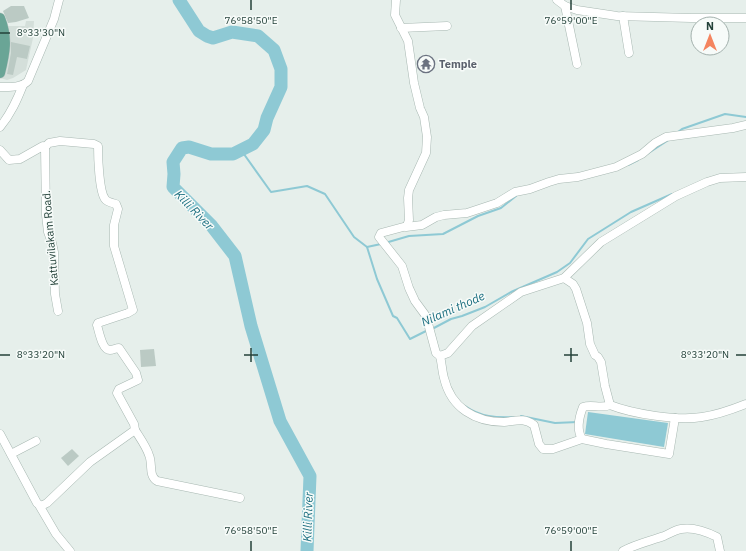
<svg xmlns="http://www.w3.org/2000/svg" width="746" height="551" viewBox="0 0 746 551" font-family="'IBM Plex Sans',sans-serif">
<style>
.built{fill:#d4dfda}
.water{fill:#8ec9d4}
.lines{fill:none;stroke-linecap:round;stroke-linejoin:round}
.stream{stroke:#8ec9d4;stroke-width:2}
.river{stroke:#8ec9d4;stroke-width:13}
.building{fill:#bbcac4}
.minor-casing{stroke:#a8b8b2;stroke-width:9}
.major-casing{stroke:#c2cac8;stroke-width:11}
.minor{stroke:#fff;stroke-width:8}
.major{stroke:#6aa596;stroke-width:10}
.ticks{fill:none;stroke:#24423a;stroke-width:1.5}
.labels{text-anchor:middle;stroke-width:3;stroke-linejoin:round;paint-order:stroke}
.worship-label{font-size:11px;font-weight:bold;fill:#5b616d;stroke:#f7fbf9;text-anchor:start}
.street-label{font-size:11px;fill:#24423a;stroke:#f7fbf9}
.water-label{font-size:12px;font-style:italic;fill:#1c6f80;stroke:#f7fbf9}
.ticks-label{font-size:10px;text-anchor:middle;fill:#24423a;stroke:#f7fbf9;stroke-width:3;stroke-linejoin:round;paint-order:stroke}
</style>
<rect width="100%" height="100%" fill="#e6efeb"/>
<!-- built -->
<path class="built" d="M26,21h8l-1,17 -7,32 -13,8 -6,2 -7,-2 4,-16 3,-36h18z"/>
<!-- water -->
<path class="water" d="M588,412l80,11 -4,24 -79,-13z"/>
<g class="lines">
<!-- stream -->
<g class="stream">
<path d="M678,132l4,-3 43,-15 21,3"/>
<path d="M241,150l30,42 36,-6 18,8 29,43 13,10 10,32 16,37 4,2 13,21 18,-9"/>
<path d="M647,154l23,-15"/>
<path d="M628,165l10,-5"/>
<path d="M385,243l24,-7 34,-2 35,-18 23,-8 15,-12"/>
<path d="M367,247l14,-3"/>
<path d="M432,329l19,-10 11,-3 23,-9 26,-15 46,-20 13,-9 18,-24 43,-27 41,-18"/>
<path d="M465,406c16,11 31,12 49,11"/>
<path d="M521,416l34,7 23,-1"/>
</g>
<!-- river -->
<path class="river" d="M179,0l20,31 8,5 6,2 19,-6 26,4 16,14 7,19v18l-14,31 -3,12 -11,14 -20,10h-22l-22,-7 -7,1 -9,14 1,12 -1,13 38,38 24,31 16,70 29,95 30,55 -3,75"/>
</g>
<!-- building -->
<g class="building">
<path d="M11,6h13l5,12 -13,4 -8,1 -5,-12z"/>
<path d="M11,42l19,4 -3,13 -10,-2 -4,18 -6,-1 4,-21z"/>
<path d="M154,349l2,17 -15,1 -1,-17z"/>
<path d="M72,449l7,7 -11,10 -7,-8z"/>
</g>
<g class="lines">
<defs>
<g id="minor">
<path d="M396,0l-1,15 13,26 6,42 6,25 4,9 3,20 -1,16 -17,37 -1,8 1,22 -2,6 -26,7 -2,4 23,29 7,22 6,13 11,15 10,37 4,3 8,-3 24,-27 49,-34 43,-14 9,6 3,5 11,34 3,21 5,11 3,2 3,5 4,24 5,19c23,9 68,16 92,12 15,-2 29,-7 44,-13"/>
<path d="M557,0l8,6 12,4 40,6 74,2h55"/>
<path d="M565,6l12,58"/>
<path d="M623,16l6,37"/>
<path d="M401,28l46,-2"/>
<path d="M0,87c9,0 21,1 28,-6l26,-62 5,-19"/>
<path d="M0,127c11,-13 17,-27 23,-42"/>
<path d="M0,150l9,10 11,-1 23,-13 2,1 1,68 2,17 4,11 2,9 1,42 3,17"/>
<path d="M406,227l16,-2 14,-8 8,-2 23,-2 30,-10 18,-11 15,-3 19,-7 10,-3 19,-2 38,-10 26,-13 13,-11 11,-6 67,-9 13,-3"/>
<path d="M564,278l37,-36 75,-46 31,-14 13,-4 26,-1"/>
<path d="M440,356c2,8 2,15 4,22 7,30 31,44 60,44 12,-1 19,-5 30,3l5,19 4,5h10l29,-10"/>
<path d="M610,405c-9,4 -18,-1 -27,2 -4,10 -7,22 -1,32l24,5 63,10 6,-36"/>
<path d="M135,430c5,8 11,16 14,25 4,9 -1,20 8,26l83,17"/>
<path d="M0,434l37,69 4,3 6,-3 43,-41 45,-32 -1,-6 -17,-31 2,-4 19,-9 -2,-7 -17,-25c-3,0 -6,2 -9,2 -8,0 -11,-19 -13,-25l1,-2 30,-10 5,-3 -19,-64v-21l4,-16 -2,-5c-4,-1 -9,-2 -11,-5 -6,-8 -7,-42 -7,-53l-4,-2 -34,-3 -11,2 -4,4"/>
<path d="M11,454l25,-13"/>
<path d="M39,505l17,29 14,17"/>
<path d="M623,551c13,-7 27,-10 41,-15 5,-2 11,-6 17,-7 11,-2 26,3 36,8l3,14"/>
</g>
<path id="major" d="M0,18c8,20 5,35 0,55"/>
</defs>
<!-- minor casing -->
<use href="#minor" class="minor-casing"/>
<!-- major casing -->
<use href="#major" class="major-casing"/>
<!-- minor -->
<use href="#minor" class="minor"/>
<!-- major -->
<use href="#major" class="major"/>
</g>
<!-- ticks -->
<path class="ticks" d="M251,0v10M571,0v10M0,33h10M251,348v14M571,348v14M0,355h10M244,355h14M564,355h14M736,355h10M251,541v10M571,541v10"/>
<!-- icons -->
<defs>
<symbol id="temple-ring" viewBox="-11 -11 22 22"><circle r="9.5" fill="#f7fbf9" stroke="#6b7280" stroke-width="1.5"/><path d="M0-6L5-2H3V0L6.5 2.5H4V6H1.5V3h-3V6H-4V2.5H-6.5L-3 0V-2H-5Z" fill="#6b7280"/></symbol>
</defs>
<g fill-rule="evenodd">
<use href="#temple-ring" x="416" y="54" width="20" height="20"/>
</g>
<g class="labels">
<!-- worship labels -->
<g class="worship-label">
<text x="439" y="68">Temple</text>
</g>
<!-- street labels -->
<g class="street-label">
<text transform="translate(50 238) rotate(-95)" y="4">Kattuvilakam Road.</text>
</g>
<!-- water labels -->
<g class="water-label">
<text transform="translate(194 210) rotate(46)" y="4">Killi River</text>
<text transform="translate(453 309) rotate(-24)" y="4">Nilami thode</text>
<text transform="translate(308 517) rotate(-88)" y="4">Killi River</text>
</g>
</g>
<g class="ticks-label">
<text x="251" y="24">76°58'50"E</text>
<text x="571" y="24">76°59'00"E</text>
<text x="41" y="36">8°33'30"N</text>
<text x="41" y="358">8°33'20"N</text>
<text x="705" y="358">8°33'20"N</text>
<text x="251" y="534">76°58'50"E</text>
<text x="571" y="534">76°59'00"E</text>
</g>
<!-- north arrow -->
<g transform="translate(710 36)"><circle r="19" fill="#f7fbf9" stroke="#a3b1ad"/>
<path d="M0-3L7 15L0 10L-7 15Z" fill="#f4845f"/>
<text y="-6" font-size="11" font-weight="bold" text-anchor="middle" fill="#24423a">N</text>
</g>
</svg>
